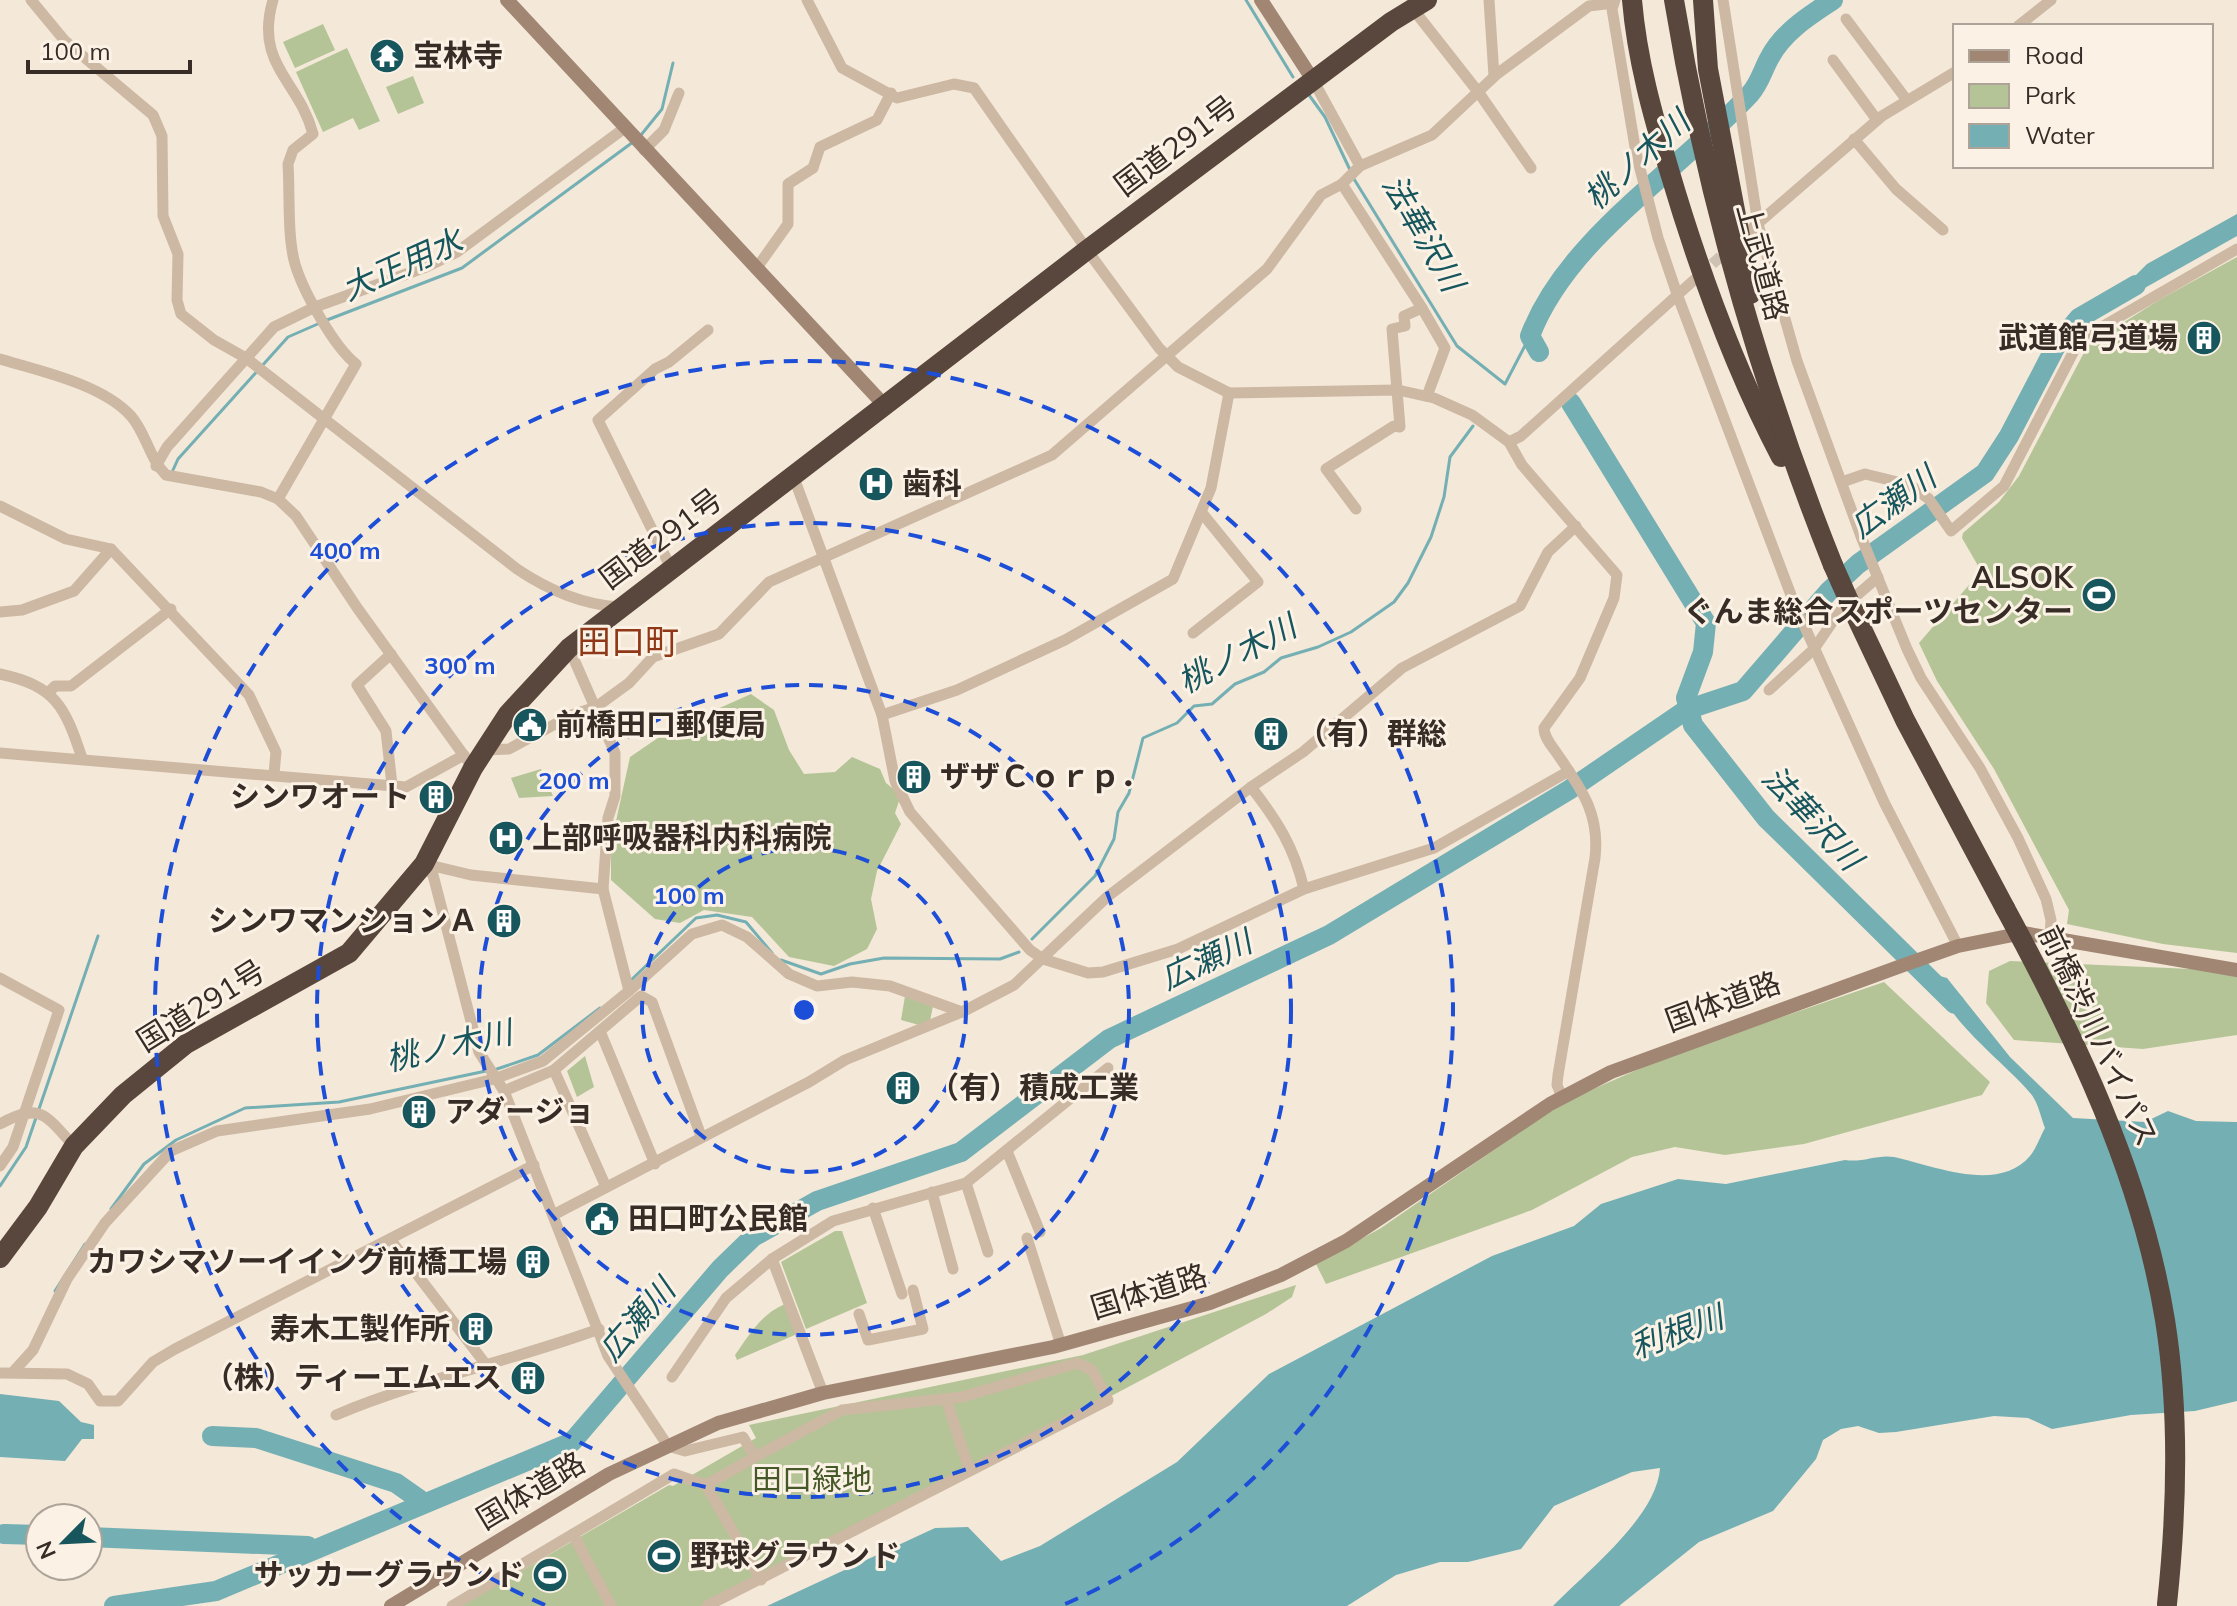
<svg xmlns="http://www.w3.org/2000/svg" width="2237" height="1606" viewBox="0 0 2237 1606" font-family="Mulish,'Noto Sans JP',sans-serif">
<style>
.green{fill:#b4c497}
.water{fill:#74afb4}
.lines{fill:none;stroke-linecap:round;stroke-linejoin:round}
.stream{stroke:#74afb4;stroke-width:3}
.river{stroke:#74afb4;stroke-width:20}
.street-tunnel{stroke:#cec2b4;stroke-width:11;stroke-dasharray:11 5.5;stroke-linecap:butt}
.street{stroke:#cdb8a3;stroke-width:11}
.secondary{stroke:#a18674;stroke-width:14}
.highway{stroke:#59463c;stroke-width:20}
.highway-bridge{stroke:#59463c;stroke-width:20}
.ring{fill:none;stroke:#1d4ed8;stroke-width:4;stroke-dasharray:14 10}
.labels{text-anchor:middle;stroke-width:6;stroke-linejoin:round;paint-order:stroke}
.poi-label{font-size:30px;font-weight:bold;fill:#372c26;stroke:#fbf2e5;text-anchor:start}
.street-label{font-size:30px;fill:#372c26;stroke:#fbf2e5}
.park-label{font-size:30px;fill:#455827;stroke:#fbf2e5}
.water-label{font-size:32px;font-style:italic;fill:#17565d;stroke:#fbf2e5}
.quarter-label{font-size:34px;fill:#8f3716;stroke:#fbf2e5}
.centre{fill:#1d4ed8;stroke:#fbf2e5;stroke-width:4}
.ring-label{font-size:24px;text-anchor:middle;font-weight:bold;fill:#1d4ed8;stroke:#fbf2e5;stroke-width:6;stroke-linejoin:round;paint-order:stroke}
</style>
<rect width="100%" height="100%" fill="#f4e8d8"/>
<!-- green -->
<g class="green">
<path d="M323,24l12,26 -40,18 -12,-26z"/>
<path d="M347,48l33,73 -21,9 -6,-12 -30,14 -27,-60z"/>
<path d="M413,76l11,27 -26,11 -12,-27z"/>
<path d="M2237,257v696l-74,-9 -96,-20 2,-14 -75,-141 -57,-88 -18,-38 62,-72 -19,-33 1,-5 36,-31 20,-26 69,-131 71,-45z"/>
<path d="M751,694l23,16 15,40 15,24 31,-2 17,-15 28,12 6,14 15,12 -6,18 6,11 -24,47 -6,28 6,30 -10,20 -33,17 -45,-9 -37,-40 -48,-7 -24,13 -25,-4 -44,-39v-36l19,-87 38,-26z"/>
<path d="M541,769l12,27 -34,2 -8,-20z"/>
<path d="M2010,961l227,10v64l-94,14 -129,-9 -28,-37 3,-32z"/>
<path d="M1884,982l106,100 -8,13 -178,49 -79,11 -50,-8 -43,10 -100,53 -206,74 -10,-20 65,-36 165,-114 36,-20 89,-39z"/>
<path d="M905,996l28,10 -3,15 -11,4 -18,-5z"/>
<path d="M585,1056l9,31 -17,10 -10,-26z"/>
<path d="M835,1231h7l25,72 -61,26 -25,-67z"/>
<path d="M1296,1285l-4,12 -26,17 -551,292h-254l208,-121 4,1 83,-48 -7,-13 334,-70z"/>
<path d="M785,1304l12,30 -60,26 -2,-5c14,-20 26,-41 50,-51z"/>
</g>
<!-- water -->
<g class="water">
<path d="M2237,214v22l-142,80 52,-52z"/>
<path d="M1936,975l11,3 63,79 63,61 72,4 23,-11 28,10 41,1v279l-42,10 -64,4 -79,14 -24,-11 -34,-2 -98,16 -17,1 -21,-7 -17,3 -18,11 -7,19 -43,52 -74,31 -80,64h-66c33,-34 104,-89 107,-138l-28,4 -78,34 -33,43 -53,13h-28l-44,13 -49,31h-580l168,-78 33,-1 33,34 39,-15 137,-84 92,-88 223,-118 82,-30 27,-22 77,-25 48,5 119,-24c17,3 33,-6 49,-3 38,8 104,37 136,-1 6,-7 10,-19 15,-28 -4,-10 -7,-26 -14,-34 -25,-31 -92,-78 -95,-119z"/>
<path d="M0,1394l59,7 22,21 13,3v14h-12l-17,22 -65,-4z"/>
</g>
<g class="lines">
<!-- stream -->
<g class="stream">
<path d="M1246,0l47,77"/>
<path d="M1309,95l16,22 26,55"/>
<path d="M641,135l21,-26 11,-46"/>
<path d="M1354,179l103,167 48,38 25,-48"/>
<path d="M327,320l135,-52 171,-126"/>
<path d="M173,470l5,-11 110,-122 32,-14"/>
<path d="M1032,939l63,-63 19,-37 4,-27 11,-19 14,-55 34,-15 17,-17 18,-2 23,-20 29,-12 17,-14 37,-11 33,-15 43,-30 14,-19 23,-46 13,-40 6,-40 23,-31"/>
<path d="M781,960l40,14 29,-10 34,-6 116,1 19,-7"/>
<path d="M629,982l67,-64 21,-3 29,7 26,31"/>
<path d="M494,1070l44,-15 62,-47"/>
<path d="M0,1186l26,-39 72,-211"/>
<path d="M111,1209l33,-45 32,-24 69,-32 94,-6 147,-31"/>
<path d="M55,1291l30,-47"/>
</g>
<!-- river -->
<g class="river">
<path d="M1539,352l-9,-16c37,-98 149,-165 220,-242 10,-11 13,-25 20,-37 14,-26 39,-41 63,-57"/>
<path d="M1571,403l135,220 -3,29 -17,46 7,27 73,93 189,186"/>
<path d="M212,1436l44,2 140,45 27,19"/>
<path d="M4,1534l36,1"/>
<path d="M88,1537l220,9"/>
<path d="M114,1606l102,-15 356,-149 148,-173 33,-32 64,-36 144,-49 148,-113 220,-104 240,-145 117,-80 57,-19 86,-100 29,-27 127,-91 24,-37 48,-92 22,-26 57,-33"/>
</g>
<!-- street-tunnel -->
<path class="street-tunnel" d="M1700,275l29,-26"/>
<!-- street -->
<g class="street">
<path d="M31,0l34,41 88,74 9,21 1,80 15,38 -1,46 4,14 33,26 32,18 271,211c31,21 63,35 101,38"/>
<path d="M273,0c-19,65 26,80 40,134l-20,16 -5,14c2,29 -1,72 7,100 8,27 39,83 61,100l-78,135"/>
<path d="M807,0l35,68 55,30 57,-14 20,4 113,162 72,98 19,19 51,26 169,-3 36,8 38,17 37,27 13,23 95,110 -3,23 -34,80 -36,50c0,10 8,18 14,27 24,35 42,59 37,103l-37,217 -1,10 5,12"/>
<path d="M1489,0l5,76"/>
<path d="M1615,0l-3,9 24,144 22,85 19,56 117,309 90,199 74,144"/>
<path d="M1723,0l35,224 39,137 65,178 45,110 14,29 59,90 38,70 28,61 5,21 -1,15"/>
<path d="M1413,9l66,84 52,75"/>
<path d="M1846,19l60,80"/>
<path d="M2018,26l33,-26"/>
<path d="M1833,60l44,60"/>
<path d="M1313,80l47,86"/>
<path d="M1854,139l42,50 47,41"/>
<path d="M644,150l20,-20 15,-37"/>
<path d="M1342,184l80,124 -18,8 1,10 -13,3 8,98 -6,-1 -68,43 30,40"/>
<path d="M1741,238l141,-122 73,-44"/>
<path d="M756,269l32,-45v-40l25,-16 7,-21 57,-27 14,-27"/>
<path d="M1422,308l23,40 -18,48"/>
<path d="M0,359c40,12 102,25 131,57 15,17 18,42 35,59l95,17 17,7 18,17 62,93 115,159"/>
<path d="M1509,442l12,-6 173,-156"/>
<path d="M156,466l11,-19 107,-120 41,-20 111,-40 31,-15 169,-125"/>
<path d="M794,478l88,237 75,-25 108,-50 108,-61 38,-91 18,-95"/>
<path d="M1842,482l23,-8 45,11 19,14 22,32 53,-45 73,-141 9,-9 151,-87"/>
<path d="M0,506l66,33 45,10 138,146 27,57 -2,22"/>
<path d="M671,568l-73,-148 57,-51 14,-7 39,-32"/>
<path d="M0,612l22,-2 52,-19 37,-42"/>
<path d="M1193,633l65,-51 -56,-69"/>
<path d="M569,648l46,105v43l-7,22 -5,71 26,102"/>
<path d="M391,654l-34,31 29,46 6,54"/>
<path d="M0,674c56,12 65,33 82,84"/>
<path d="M1769,690l45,-41 28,-41 36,-31"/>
<path d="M49,692l6,-6h16l100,-77"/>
<path d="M882,715l13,66 15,31 120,138 13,9 45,14 15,-1 75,-23 126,-60 130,-41 135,-77"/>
<path d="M484,750l25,-1 63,-34 24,-8 33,-24 24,-26 66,-23 50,-52 283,-127 215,-186 54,-74 21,-11 18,-18 72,-31 65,-61 92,-68 24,-3"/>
<path d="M0,753l406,34 58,-32"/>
<path d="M1251,787c26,33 43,60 53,102"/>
<path d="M424,864l9,11 46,177 25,39 104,265 60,90 17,5 58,-14 12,20 -49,28 -32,-11 -222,132"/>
<path d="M425,864l46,11 132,14"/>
<path d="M0,978l59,32 -46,137 -13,19"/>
<path d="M600,1031l55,133"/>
<path d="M554,1070l52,117"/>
<path d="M504,1091l50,-21 87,-74 11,6 49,134"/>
<path d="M0,1124c41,-23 46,-8 74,22"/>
<path d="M1007,1151l33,81"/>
<path d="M966,1183l22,69"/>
<path d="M932,1192l21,77"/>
<path d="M873,1208l29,86"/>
<path d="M555,1214l254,-132 36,-22 117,-48 52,-27 93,-88 144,-110 52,-35 99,-84 118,-62 28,-54 28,-26"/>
<path d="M1027,1238l34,107"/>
<path d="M390,1239l97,127"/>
<path d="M772,1259l51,134"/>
<path d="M859,1314l9,26 55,-11 -10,-39"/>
<path d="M14,1371l19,-21 34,-71 38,-56 66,-72 46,-20 153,-22 124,-30 49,-18 86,-70 63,-57 30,-9 25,12 42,37 28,12 35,-4 38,4 72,26"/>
<path d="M0,1373l67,1 21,10 12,17h18l35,-39 22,-13 359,-184"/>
<path d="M672,1377l54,-79 46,-39 61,-38 133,-38 142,-115"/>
<path d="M946,1399l23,70"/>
<path d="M336,1415c85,-36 176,-54 263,-86"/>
<path d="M706,1485l55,95"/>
<path d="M573,1534l38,72"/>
<path d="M707,1606l401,-206 -16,-30 -15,-7 -115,34 -120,13 -87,47"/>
</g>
<!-- secondary -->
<g class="secondary">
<path d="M507,0l379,407"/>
<path d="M1261,0l52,80"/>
<path d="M391,1606l218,-132 109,-51 105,-30 230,-46 157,-44 71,-28 65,-34 204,-137 61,-32 290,-106 57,-20 65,-13 214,37"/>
</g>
<!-- highway -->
<g class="highway">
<path d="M1632,0c5,60 21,116 38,173 29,98 63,193 111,284"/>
<path d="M1674,0c32,195 86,382 159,565"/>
<path d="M1703,0l5,69 43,225"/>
<path d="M1853,610l52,110 100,188"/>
<path d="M0,1258l38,-51 36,-61 49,-51 63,-51 163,-91 75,-89 49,-96 35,-54 61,-66 518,-398 304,-228 36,-22"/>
</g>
<!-- highway-bridge -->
<g class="highway-bridge">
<path d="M1833,565l20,45"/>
<path d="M2005,908c70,129 136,265 160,412 15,94 12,190 2,284"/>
</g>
</g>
<!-- distance rings -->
<g class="ring">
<circle cx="804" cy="1010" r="162"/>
<circle cx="804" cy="1010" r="325"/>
<circle cx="804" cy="1010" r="487"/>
<path d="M545 1605A649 649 0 1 1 1063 1605"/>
</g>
<!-- icons -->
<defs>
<symbol id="temple-disc" viewBox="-11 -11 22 22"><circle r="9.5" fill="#17565d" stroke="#fbf2e5"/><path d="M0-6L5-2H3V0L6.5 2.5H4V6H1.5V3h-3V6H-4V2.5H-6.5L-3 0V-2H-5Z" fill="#fff"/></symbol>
<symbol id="building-disc" viewBox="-11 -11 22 22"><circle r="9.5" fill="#17565d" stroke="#fbf2e5"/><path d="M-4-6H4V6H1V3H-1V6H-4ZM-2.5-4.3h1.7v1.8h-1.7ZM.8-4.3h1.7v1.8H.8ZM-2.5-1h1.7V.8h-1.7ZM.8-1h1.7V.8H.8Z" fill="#fff"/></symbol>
<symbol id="hospital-disc" viewBox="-11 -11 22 22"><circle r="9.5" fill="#17565d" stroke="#fbf2e5"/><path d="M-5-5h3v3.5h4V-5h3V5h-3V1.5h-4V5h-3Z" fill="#fff"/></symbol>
<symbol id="stadium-disc" viewBox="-11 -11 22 22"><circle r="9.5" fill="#17565d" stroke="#fbf2e5"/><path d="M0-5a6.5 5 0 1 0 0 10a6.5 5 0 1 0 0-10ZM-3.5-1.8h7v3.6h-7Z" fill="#fff"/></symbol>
<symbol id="civic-disc" viewBox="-11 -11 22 22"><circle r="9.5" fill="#17565d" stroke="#fbf2e5"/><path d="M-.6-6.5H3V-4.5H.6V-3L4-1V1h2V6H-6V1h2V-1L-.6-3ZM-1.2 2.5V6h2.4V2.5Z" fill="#fff"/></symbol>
</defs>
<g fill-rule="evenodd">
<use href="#temple-disc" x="367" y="36" width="40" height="40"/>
<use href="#building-disc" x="2184" y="318" width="40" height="40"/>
<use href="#hospital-disc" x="856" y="464" width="40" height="40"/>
<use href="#stadium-disc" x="2079" y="575" width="40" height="40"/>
<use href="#civic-disc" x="510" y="705" width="40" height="40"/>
<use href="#building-disc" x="1251" y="714" width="40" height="40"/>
<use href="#building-disc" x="894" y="757" width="40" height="40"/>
<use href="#building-disc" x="416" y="777" width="40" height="40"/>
<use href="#hospital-disc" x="486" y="818" width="40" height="40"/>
<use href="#building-disc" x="484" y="901" width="40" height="40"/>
<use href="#building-disc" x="883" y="1068" width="40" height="40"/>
<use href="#building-disc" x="399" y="1092" width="40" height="40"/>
<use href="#civic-disc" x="582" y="1199" width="40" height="40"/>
<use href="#building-disc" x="513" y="1242" width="40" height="40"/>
<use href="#building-disc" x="456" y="1309" width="40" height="40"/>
<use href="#building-disc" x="508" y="1358" width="40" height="40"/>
<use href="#stadium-disc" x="644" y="1536" width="40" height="40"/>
<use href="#stadium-disc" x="530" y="1555" width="40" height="40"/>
</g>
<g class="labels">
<!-- poi labels -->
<g class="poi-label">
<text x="413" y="66">宝林寺</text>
<text x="2178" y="348" text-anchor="end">武道館弓道場</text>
<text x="902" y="494">歯科</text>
<text x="2073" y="588" text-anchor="end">ALSOK<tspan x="2073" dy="34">ぐんま総合スポーツセンター</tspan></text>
<text x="556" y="735">前橋田口郵便局</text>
<text x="1297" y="744">（有）群総</text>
<text x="940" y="787">ザザＣｏｒｐ．</text>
<text x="410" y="807" text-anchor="end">シンワオート</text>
<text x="532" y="848">上部呼吸器科内科病院</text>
<text x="478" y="931" text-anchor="end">シンワマンションＡ</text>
<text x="929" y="1098">（有）積成工業</text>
<text x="445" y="1122">アダージョ</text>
<text x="628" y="1229">田口町公民館</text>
<text x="507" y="1272" text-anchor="end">カワシマソーイイング前橋工場</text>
<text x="450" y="1339" text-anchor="end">寿木工製作所</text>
<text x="502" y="1388" text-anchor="end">（株）ティーエムエス</text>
<text x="690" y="1566">野球グラウンド</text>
<text x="524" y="1585" text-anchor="end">サッカーグラウンド</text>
</g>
<!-- street labels -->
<g class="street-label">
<text transform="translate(1176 146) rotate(-37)" y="10">国道291号</text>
<text transform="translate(1762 262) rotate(75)" y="10">上武道路</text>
<text transform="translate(661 539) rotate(-37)" y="10">国道291号</text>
<text transform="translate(1723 1002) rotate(-20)" y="10">国体道路</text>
<text transform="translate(201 1006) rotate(-32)" y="10">国道291号</text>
<text transform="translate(2098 1036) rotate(65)" y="10">前橋渋川バイパス</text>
<text transform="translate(1149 1292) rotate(-17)" y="10">国体道路</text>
<text transform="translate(531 1491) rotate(-31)" y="10">国体道路</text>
</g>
<!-- park labels -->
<g class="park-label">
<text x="812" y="1490">田口緑地</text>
</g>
<!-- water labels -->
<g class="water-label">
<text transform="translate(1637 160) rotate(-42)" y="11">桃ノ木川</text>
<text transform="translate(1423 233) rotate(60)" y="11">法華沢川</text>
<text transform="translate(402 265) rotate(-24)" y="11">大正用水</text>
<text transform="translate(1893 502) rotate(-36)" y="11">広瀬川</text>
<text transform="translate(1237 654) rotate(-28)" y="11">桃ノ木川</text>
<text transform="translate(1812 818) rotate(47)" y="11">法華沢川</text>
<text transform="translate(1206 960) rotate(-25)" y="11">広瀬川</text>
<text transform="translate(449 1046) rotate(-13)" y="11">桃ノ木川</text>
<text transform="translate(637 1320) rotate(-49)" y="11">広瀬川</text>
<text transform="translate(1677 1332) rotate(-20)" y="11">利根川</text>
</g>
<!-- quarter labels -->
<g class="quarter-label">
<text x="628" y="654">田口町</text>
</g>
</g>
<circle cx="804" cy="1010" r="12" class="centre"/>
<g class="ring-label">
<text x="345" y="559">400 m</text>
<text x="460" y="674">300 m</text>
<text x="574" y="789">200 m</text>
<text x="689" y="904">100 m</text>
</g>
<!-- legend -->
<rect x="1953" y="24" width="260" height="144" fill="#fbf2e5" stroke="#ada399" stroke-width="2"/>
<rect x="1969" y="50" width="40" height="12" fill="#a18674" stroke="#ada399" stroke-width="2"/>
<text x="2025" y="64" font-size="24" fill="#372c26">Road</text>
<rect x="1969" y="84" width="40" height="24" fill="#b4c497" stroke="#ada399" stroke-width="2"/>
<text x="2025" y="104" font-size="24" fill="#372c26">Park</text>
<rect x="1969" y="124" width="40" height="24" fill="#74afb4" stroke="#ada399" stroke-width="2"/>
<text x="2025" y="144" font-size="24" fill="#372c26">Water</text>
<!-- north arrow -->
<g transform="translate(64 1542) rotate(246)"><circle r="38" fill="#fbf2e5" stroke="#ada399" stroke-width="2"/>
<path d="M0-6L14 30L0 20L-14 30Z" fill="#17565d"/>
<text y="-12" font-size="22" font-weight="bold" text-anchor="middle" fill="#372c26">N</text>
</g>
<!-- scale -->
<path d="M28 60v12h162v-12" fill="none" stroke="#372c26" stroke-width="4"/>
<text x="40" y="60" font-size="24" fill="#372c26" stroke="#fbf2e5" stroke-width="6" paint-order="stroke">100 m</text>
</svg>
